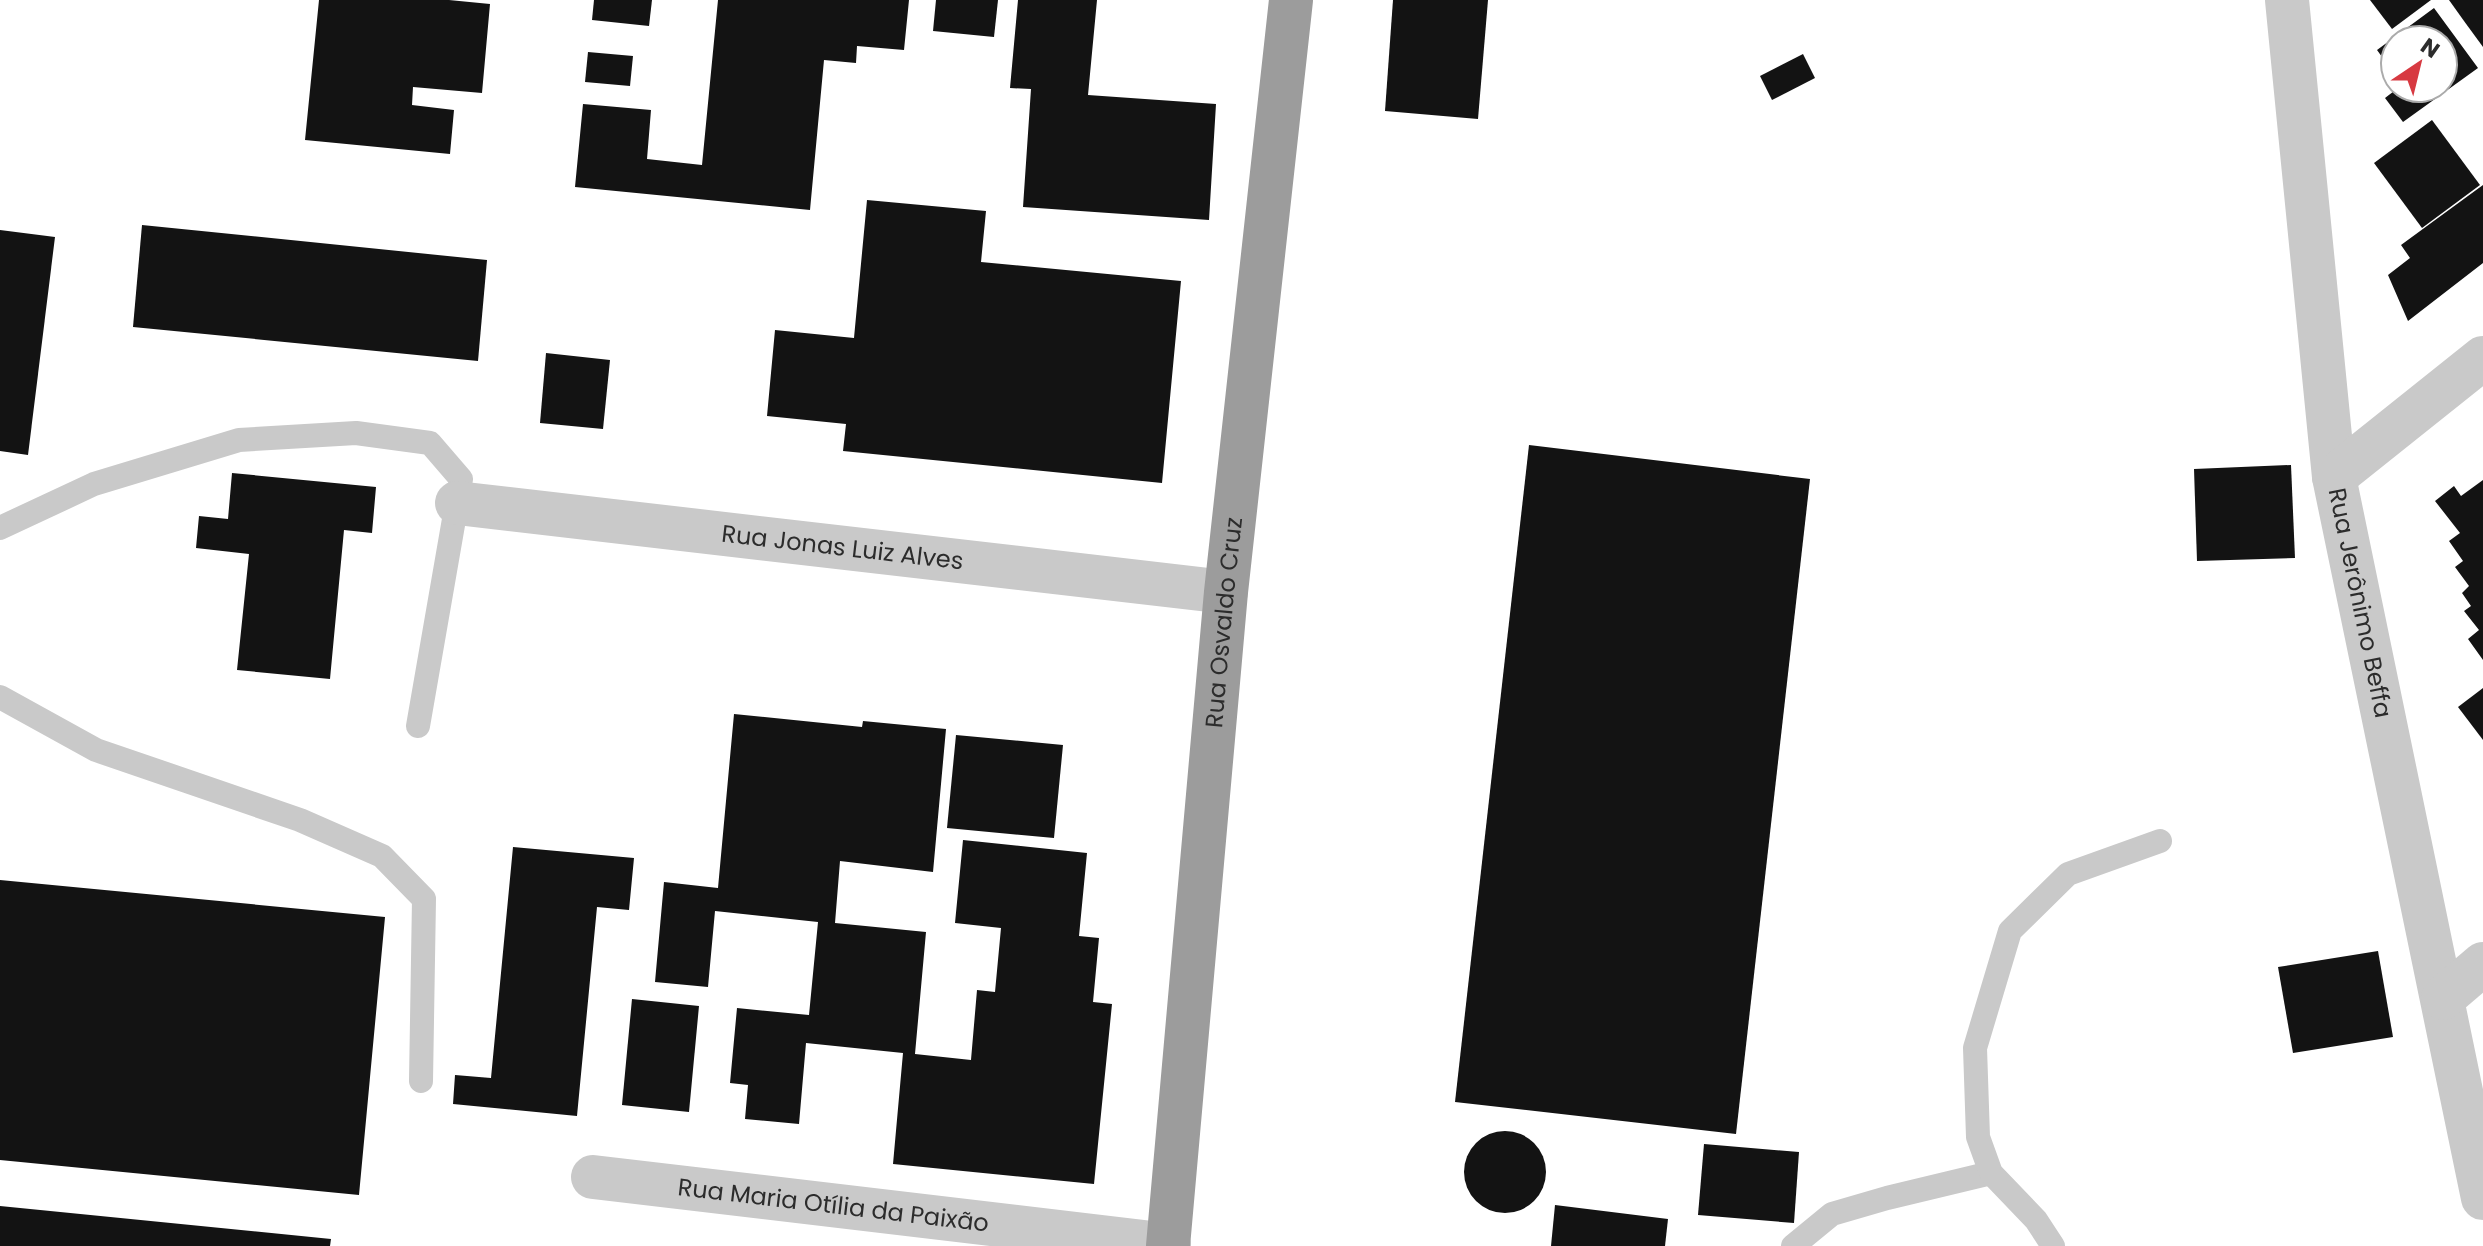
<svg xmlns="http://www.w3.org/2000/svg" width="2483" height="1246" viewBox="0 0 2483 1246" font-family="Poppins,sans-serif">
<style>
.building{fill:#131313}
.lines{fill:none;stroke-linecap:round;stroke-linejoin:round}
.service{stroke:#c9c9c9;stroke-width:24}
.minor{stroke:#c9c9c9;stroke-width:44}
.trunk{stroke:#9c9c9c;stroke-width:44}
.labels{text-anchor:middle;stroke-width:8;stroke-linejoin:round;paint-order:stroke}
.street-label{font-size:24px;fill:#2c2c2c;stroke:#fff}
</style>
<rect width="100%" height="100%" fill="#fff"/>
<!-- building -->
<g class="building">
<path d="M319,0h130l41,4 -8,89 -69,-6 -1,18 42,5 -4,44 -145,-14z"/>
<path d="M594,0h58l-3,26 -57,-6z"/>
<path d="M718,0h191l-5,50 -47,-4 -1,17 -32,-3 -14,150 -235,-23 8,-83 68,6 -4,49 55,6z"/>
<path d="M936,0h62l-4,37 -61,-6z"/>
<path d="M1018,0h79l-9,95 128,9 -7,116 -186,-13 8,-118 -21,-1z"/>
<path d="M1393,0h95l-10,119 -93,-8z"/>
<path d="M2370,0h61l-39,29z"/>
<path d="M2449,0h34v47l-19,-26z"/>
<path d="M2434,8l44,60 -75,54 -18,-24 13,-10h45v-48h-48v35l-18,-25z"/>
<path d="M588,52l45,4 -3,30 -45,-4z"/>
<path d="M1803,54l12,24 -43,22 -12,-24z"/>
<path d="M2432,120l48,65 -58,43 -48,-65z"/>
<path d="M2483,185v78l-75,58 -20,-46 22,-17 -9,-13z"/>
<path d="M867,200l119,11 -5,51 200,19 -19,202 -319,-32 3,-27 -79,-8 8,-86 79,8z"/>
<path d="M142,225l345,35 -9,101 -345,-34z"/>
<path d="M0,230l55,7 -27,218 -28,-4z"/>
<path d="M546,353l64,7 -7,69 -63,-6z"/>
<path d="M1529,445l281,34 -74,655 -281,-32z"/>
<path d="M2291,465l4,93 -98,3 -3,-92z"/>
<path d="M232,473l144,14 -4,46 -28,-3 -14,149 -93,-9 12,-116 -53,-6 3,-32 29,3z"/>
<path d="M2483,480v180l-15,-21 11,-9 -15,-19 7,-5 -9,-13 7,-7 -14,-19 8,-6 -14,-20 11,-8 -25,-32 19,-15 7,10z"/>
<path d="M2483,688v52l-25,-33z"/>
<path d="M734,714l128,13 1,-6 83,8 -13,143 -93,-11 -5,62 91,9 -11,122 56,6 6,-70 18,2 6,-64 -46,-5 8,-83 124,13 -8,83 20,2 -6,64 19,2 -18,180 -201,-20 10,-111 -97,-10 -7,81 -54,-5 3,-34 -18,-2 7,-75 72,7 9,-93 -103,-11 -7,76 -53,-5 9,-100 54,6z"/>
<path d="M956,735l107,10 -9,93 -107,-10z"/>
<path d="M513,847l121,11 -5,52 -32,-3 -20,209 -124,-12 2,-29 36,3z"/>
<path d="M0,880l385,37 -26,278 -359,-35z"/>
<path d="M2378,951l15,86 -100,16 -15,-86z"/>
<path d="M632,999l67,7 -10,106 -67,-7z"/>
<circle cx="1505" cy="1172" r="41"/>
<path d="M1704,1144l95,8 -5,71 -96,-8z"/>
<path d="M1555,1205l113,14 -3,27h-114z"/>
<path d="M0,1206l331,33 -1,7h-330z"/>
</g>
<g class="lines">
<!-- service -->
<g class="service">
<path d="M0,528l94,-44 145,-44 117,-7 74,10 31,36 -43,247"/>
<path d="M0,697l96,53 204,70 82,36 42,43 -3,182"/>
<path d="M1793,1246l39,-32 55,-16 104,-25"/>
<path d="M2053,1246l-17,-26 -45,-47 -13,-36 -3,-89 35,-117 58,-57 92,-33"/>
</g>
<!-- minor -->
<g class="minor">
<path id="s1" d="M2287,0l47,477 149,721"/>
<path d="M2334,477l149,-119"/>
<path id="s2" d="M457,503l769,89"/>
<path d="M2443,998l40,-34"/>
<path id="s3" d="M593,1177l576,68"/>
</g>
<!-- trunk -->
<path class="trunk" id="s4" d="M1168,1246l58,-654 65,-592"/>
</g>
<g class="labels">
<!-- street labels -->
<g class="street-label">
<text dy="8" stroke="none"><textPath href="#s2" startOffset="388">Rua Jonas Luiz Alves</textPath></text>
<text dy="8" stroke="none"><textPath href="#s1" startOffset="608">Rua Jerônimo Beffa</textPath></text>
<text dy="8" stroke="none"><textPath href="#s4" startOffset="626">Rua Osvaldo Cruz</textPath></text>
<text dy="8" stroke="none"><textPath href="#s3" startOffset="242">Rua Maria Otília da Paixão</textPath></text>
</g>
</g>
<!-- north arrow -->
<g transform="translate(2419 64) rotate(35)"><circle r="38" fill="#ffffff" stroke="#ababab" stroke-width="2"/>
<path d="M0-6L14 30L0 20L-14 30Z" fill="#d73941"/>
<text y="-12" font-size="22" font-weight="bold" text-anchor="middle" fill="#2c2c2c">N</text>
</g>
</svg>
